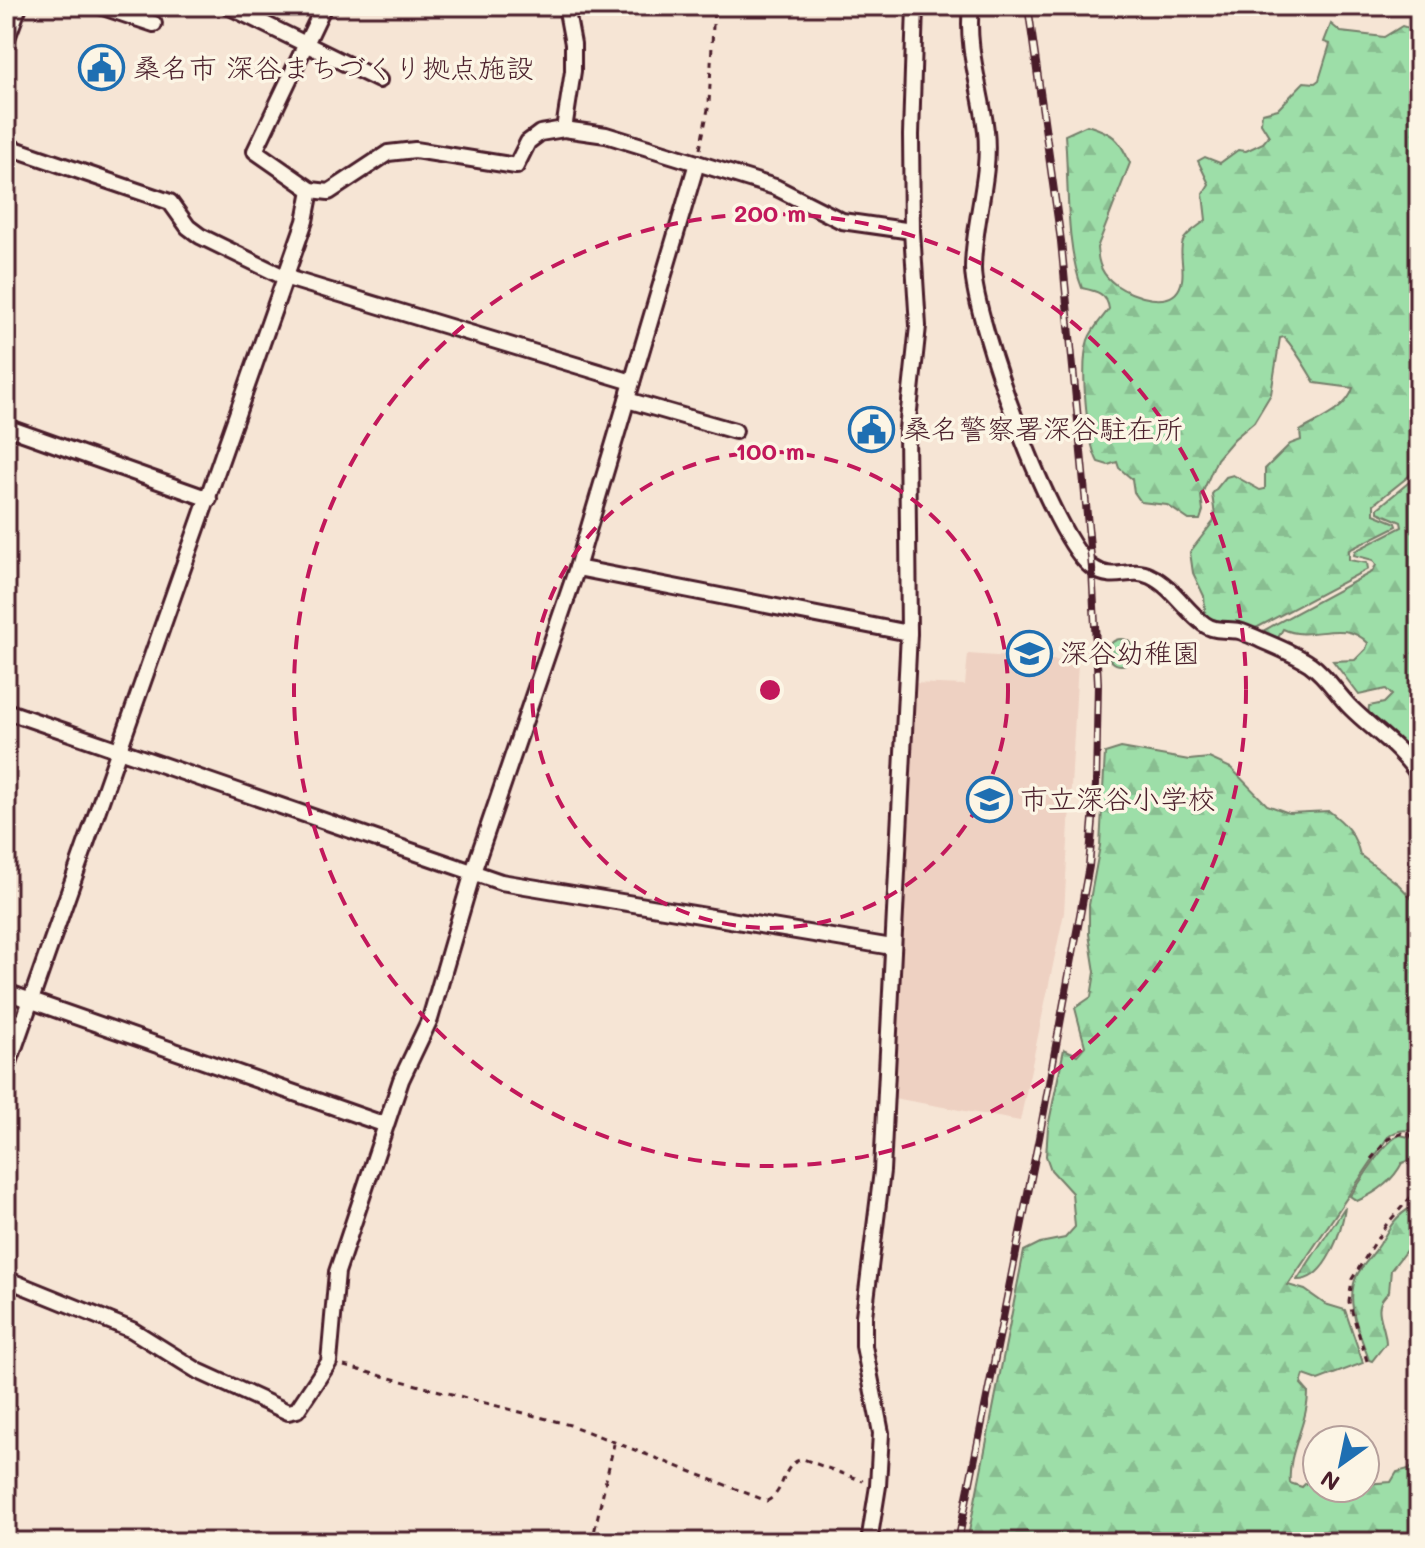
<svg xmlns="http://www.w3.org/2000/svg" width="1425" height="1548" viewBox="0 0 1425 1548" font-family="Mali,'Klee One',sans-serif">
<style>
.built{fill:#eed1c2}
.forest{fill:url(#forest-firs);stroke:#747e6a;stroke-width:2}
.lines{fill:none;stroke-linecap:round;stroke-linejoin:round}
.minor-casing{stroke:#4a1f2b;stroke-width:20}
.path{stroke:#4a1f2b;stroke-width:3;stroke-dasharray:6 6;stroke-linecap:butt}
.minor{stroke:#fcf5e5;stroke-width:14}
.rail-casing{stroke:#4a1f2b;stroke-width:8}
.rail{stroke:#fcf5e5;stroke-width:5;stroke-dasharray:15;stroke-linecap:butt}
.ring{fill:none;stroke:#c2185b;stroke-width:4;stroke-dasharray:14 10}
.labels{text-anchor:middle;stroke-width:7;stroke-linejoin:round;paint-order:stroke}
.poi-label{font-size:28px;fill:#4a1f2b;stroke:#fcf5e5;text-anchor:start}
.centre{fill:#c2185b;stroke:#fcf5e5;stroke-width:4}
.ring-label{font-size:24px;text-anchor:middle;font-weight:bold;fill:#c2185b;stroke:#fcf5e5;stroke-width:7;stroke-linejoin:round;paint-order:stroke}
</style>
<defs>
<pattern id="forest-firs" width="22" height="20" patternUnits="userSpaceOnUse" patternTransform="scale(2)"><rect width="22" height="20" fill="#9ddea8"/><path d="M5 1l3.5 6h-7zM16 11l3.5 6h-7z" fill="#89be91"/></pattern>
</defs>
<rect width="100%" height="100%" fill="#f6e5d5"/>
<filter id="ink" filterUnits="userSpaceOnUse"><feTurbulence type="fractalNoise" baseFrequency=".0125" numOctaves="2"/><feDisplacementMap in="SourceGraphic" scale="16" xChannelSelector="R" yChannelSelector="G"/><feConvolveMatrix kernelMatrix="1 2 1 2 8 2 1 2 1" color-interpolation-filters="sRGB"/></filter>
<g filter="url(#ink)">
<!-- built -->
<path class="built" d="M968,654l110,8 -14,251 -44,208 -126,-23 18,-415 53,2z"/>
<!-- forest -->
<g class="forest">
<path d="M1331,24l10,8 43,5 18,-11 17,5v437l-45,36v10l22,9 1,3 -48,24v10l18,3 1,6 -110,58 -5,2 -47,-6 -2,-27 -11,-23 -3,-21 23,-30 2,-6 -3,-22 14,-17 7,-2 27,15 5,-1v-20l25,-25 11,-4 -1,-9c18,-11 47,-21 53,-43l-38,-5c-10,-16 -18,-32 -31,-46l-4,1 -9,56 -17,28 -20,17 -17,20 -16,37 2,15 -3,9h-11l-22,-15 -26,-3 -7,-10 -2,-13 -13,-11 -2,-6 -9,3 -10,-3c-12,-22 -18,-98 -10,-122 4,-11 14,-22 21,-31 -2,-16 -13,-18 -27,-21 -17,-44 -13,-105 -17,-153l22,-10c26,8 32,13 43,38l-33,85c1,16 5,27 19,37 16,11 57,26 65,-1 5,-14 -3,-30 2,-43 3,-8 16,-15 23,-21l-3,-26 6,-10 -11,-23 7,-4 15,6 18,-13 8,1 17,-8 6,-7 -8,-13 1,-10 16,-4 26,-27 11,1 4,-3 11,-36 -6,-2z"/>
<path d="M1419,474v294l-51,-51 1,-11 15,-3 8,-8 -6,-6 -27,6 -26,-34 22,-1 11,-11 2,-6c-26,-26 -56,0 -85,-14l-8,14 -16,-10 113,-61 4,-7 -3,-5 -19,-5 1,-4 47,-24 -1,-5 -23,-10v-4z"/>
<circle cx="1121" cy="652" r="13"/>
<path d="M1121,748l68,12 20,-2 22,10 36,37 22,8 40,-2c17,13 26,23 31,44l38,29 21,22v230c-10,-8 -21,-7 -31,1l-100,148 17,5 20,14 20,6 18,53 -45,17 -14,-5 -3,9 7,8c0,32 -21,60 -18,91l12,4 5,-5h10v6h48v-4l26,-2 6,-10 22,-6v76h-452l57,-291 16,-8 25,-5 10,-11 -3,-34 -21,-23 -5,-14 2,-29 16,-78 13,6 8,-9 -10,-38 16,-11 4,-25 -6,-38v-29l11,-59 5,-93z"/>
<path d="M1400,1135l13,3 6,6v13l-17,6c-9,18 -26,30 -45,38l-7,-5c12,-15 33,-55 50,-61z"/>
<path d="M1345,1207c-3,22 -18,74 -48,73z"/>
<path d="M1412,1207l7,1 -1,27 -27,35 -2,22c-19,16 -4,29 -3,51l-14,18 -3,-1c-9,-27 -25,-57 -12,-85 6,-11 16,-20 23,-31 9,-16 15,-28 32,-37z"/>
</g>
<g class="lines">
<defs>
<g id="minor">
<path d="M100,6l54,18"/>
<path d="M228,6l151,74"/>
<path d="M324,6l-69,145 56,39 18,2 59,-39 27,-3 101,16 12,-24 12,-9 24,-4 42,6 169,52 67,34 70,10"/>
<path d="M971,6c-5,44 10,82 15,125 5,46 -13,92 -13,138 1,51 80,273 120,299 22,15 37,-2 57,8 22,10 35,34 54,48 10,8 23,5 35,7 7,2 15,6 22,9 16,7 34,14 49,24 17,12 26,29 41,44 22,22 51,40 68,68"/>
<path d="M6,41l13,-35"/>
<path d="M564,129l9,-58v-27l-7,-38"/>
<path d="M6,146l164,56 18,25 12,9 84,41 348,105"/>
<path d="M627,400l108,31"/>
<path d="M6,427l203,72"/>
<path d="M577,568l332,65"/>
<path d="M6,711l495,171 391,65"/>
<path d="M6,992l380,133"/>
<path d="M6,1071l299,-850 6,-31"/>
<path d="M6,1279l126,51 66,41 90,41 9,-2 32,-48 8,-90 64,-192 29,-61 43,-147 104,-304 120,-405"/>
<path d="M869,1542l9,-56 3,-53 -17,-87v-30l18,-145 27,-538 -2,-204 11,-103 -6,-95 -1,-96 4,-129"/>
</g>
</defs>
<!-- minor casing -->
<use href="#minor" class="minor-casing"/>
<!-- path -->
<g class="path">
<path d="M700,149l9,-45 5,-98"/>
<path d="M1371,1159l17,-20 17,-7 14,8"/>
<path d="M1367,1361l-18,-59 3,-23 34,-54 33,-37"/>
<path d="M344,1366l226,59 197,76c20,-10 13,-37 36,-42l60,22"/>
<path d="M592,1542l22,-98"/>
</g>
<!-- minor -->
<use href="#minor" class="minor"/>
<defs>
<path id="rail" d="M958,1542l81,-404 50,-272 7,-81 2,-102 -6,-115 -31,-327 -33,-235"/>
</defs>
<!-- rail casing -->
<use href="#rail" class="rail-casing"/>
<!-- rail -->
<use href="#rail" class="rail"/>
</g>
</g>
<!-- distance rings -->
<g class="ring">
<circle cx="770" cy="690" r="238"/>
<circle cx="770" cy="690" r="476"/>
</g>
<!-- icons -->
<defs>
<symbol id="civic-ring" viewBox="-11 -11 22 22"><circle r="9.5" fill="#fcf5e5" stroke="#1f6fb2" stroke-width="1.5"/><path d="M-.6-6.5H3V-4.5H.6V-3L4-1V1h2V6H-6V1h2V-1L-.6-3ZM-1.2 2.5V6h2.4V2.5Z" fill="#1f6fb2"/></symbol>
<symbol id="school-ring" viewBox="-11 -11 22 22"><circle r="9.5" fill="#fcf5e5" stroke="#1f6fb2" stroke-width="1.5"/><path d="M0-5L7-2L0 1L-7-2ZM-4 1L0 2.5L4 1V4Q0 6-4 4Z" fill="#1f6fb2"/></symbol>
</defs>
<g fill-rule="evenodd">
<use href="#civic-ring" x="76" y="42" width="51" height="51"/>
<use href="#civic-ring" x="846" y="404" width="51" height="51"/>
<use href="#school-ring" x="1004" y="628" width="51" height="51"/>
<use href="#school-ring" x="964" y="774" width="51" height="51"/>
</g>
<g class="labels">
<!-- poi labels -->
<g class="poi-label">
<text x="133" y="78">桑名市 深谷まちづくり拠点施設</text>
<text x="903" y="439">桑名警察署深谷駐在所</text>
<text x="1060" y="663">深谷幼稚園</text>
<text x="1020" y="809">市立深谷小学校</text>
</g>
</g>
<circle cx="770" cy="690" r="12" class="centre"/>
<g class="ring-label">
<text x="770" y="222">200 m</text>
<text x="770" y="460">100 m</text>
</g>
<!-- margin -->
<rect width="1425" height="1548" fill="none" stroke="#fcf5e5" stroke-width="32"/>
<rect x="16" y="16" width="1393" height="1516" fill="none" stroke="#4a1f2b" stroke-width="3" filter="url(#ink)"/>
<!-- north arrow -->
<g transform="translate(1341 1464) rotate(213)"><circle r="38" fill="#fcf5e5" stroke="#b59f9b" stroke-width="2"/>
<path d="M0-6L14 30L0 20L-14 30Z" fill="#1f6fb2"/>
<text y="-12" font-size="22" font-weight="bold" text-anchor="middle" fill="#4a1f2b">N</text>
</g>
</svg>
